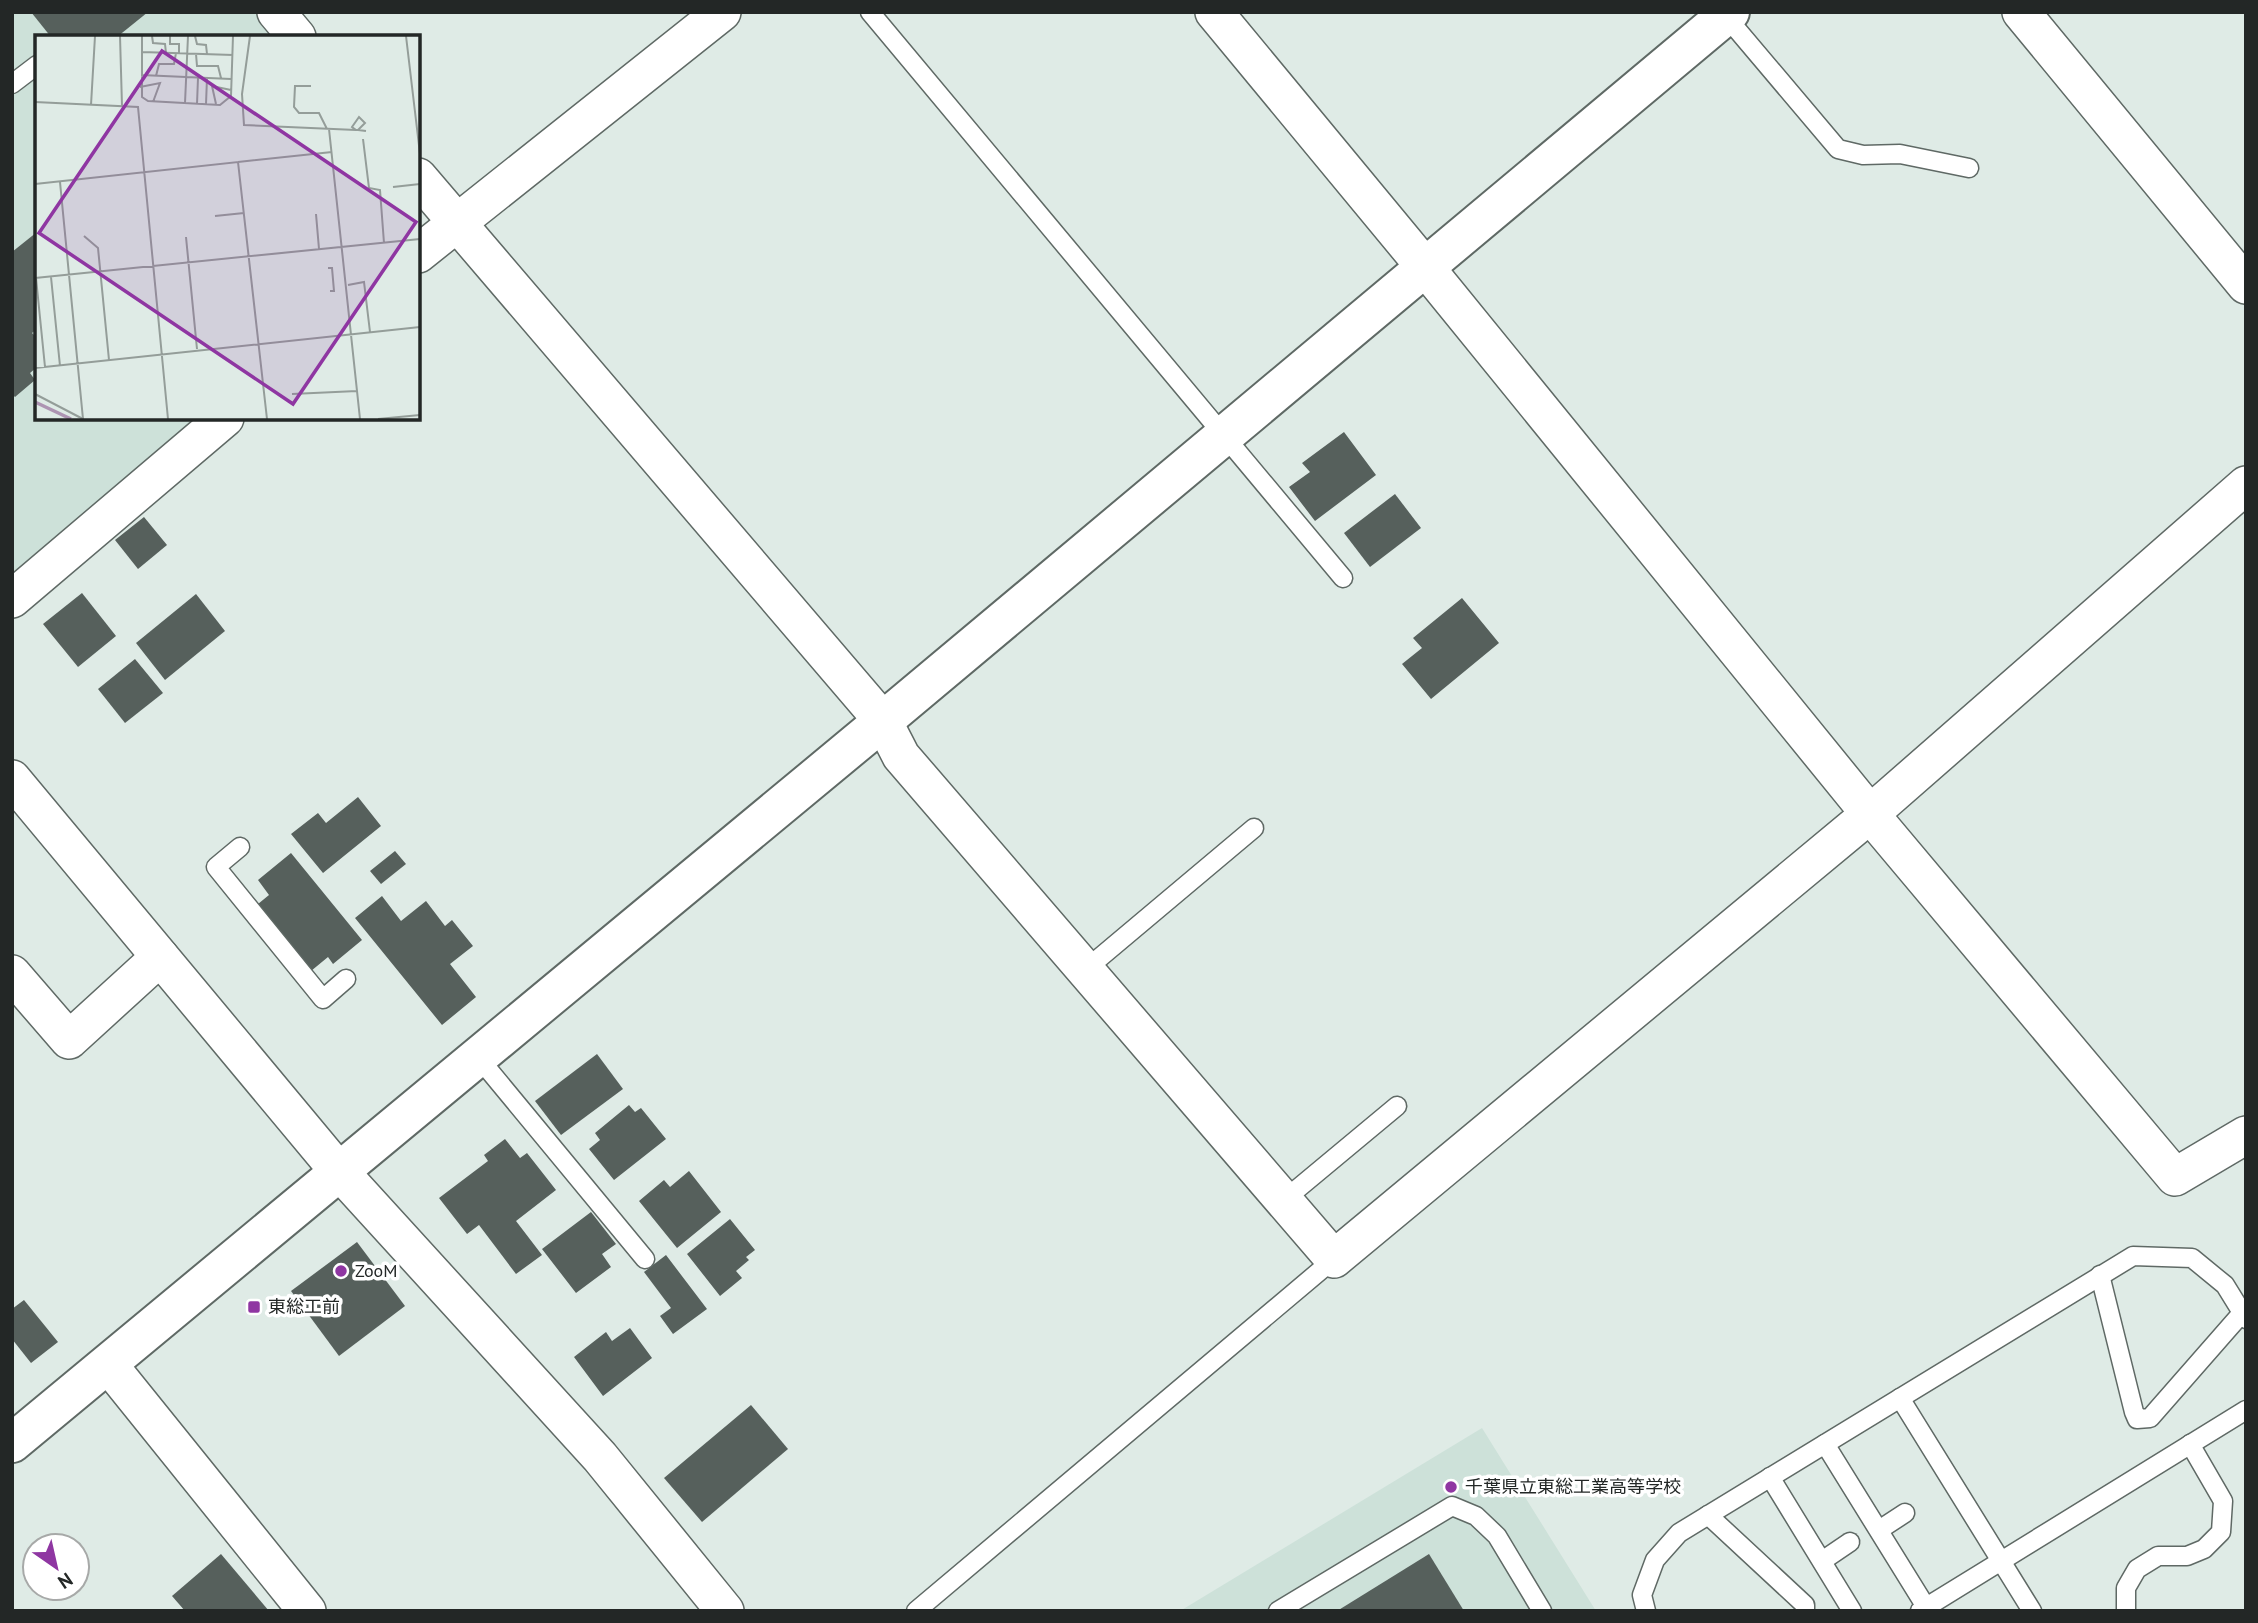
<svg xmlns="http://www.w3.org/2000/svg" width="2258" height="1623" viewBox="0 0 2258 1623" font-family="'PT Sans','Noto Sans JP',sans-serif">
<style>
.built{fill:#cde1d9}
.building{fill:#56605c}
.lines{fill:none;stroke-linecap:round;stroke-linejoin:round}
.lane-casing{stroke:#5f6965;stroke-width:21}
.street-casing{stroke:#5f6965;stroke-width:40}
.secondary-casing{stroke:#5f6965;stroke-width:42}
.lane{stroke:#fff;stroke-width:18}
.street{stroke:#fff;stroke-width:37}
.secondary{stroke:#fff;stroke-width:38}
.poi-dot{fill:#8f36a2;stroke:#fff;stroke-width:2.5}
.labels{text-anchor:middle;stroke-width:7;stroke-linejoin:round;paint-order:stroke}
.poi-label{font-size:18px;fill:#232726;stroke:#fff;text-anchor:start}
.inset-river{fill:none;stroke:#ad94b2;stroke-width:3.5}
.inset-road{fill:none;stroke:#949d99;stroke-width:2}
.view{fill:#8f36a2;fill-opacity:0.15;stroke:#8f36a2;stroke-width:3.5}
.inset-edge{fill:none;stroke:#232726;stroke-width:3.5}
</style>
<rect width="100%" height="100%" fill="#dfebe6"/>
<!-- built -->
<g class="built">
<path d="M12,12h245l20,25h-240v381h164l-189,160z"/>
<path d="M1482,1428l114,183h-416z"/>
</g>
<!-- building -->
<g class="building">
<path d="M31,12h117l-31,25h-66z"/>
<path d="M37,232v97l-5,4 5,5v29l-7,6 5,7 -20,17 -3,-3v-142z"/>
<path d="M1344,432l32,43 -61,46 -26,-34 21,-15 -8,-9z"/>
<path d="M1395,494l26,34 -51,39 -26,-34z"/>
<path d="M144,517l23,28 -29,24 -23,-29z"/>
<path d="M82,593l34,43 -38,31 -35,-43z"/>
<path d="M196,594l29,37 -60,49 -29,-37z"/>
<path d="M1462,598l37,45 -68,56 -29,-35 20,-16 -9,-10z"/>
<path d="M135,659l28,34 -38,30 -27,-34z"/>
<path d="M358,797l23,29 -58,47 -32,-39 27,-21 8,10z"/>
<path d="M395,851l11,13 -25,20 -11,-13z"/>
<path d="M291,853l71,87 -29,24 -5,-7 -17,14 -53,-67 11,-9 -11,-15z"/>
<path d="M382,896l19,25 25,-20 19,25 7,-6 21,26 -23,18 26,33 -34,28 -87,-107z"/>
<path d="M597,1054l26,35 -62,46 -26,-34z"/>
<path d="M629,1105l6,7 6,-4 25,31 -52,41 -25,-31 11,-9 -5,-7z"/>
<path d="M505,1139l15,19 7,-5 29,37 -40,31 26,34 -26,19 -37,-49 -12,9 -28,-36 49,-37 -4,-6z"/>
<path d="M689,1171l32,41 -44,36 -38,-47 25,-21 6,7z"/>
<path d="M591,1212l25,32 -14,10 9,13 -35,26 -34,-44z"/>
<path d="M730,1219l25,31 -9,7 3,3 -13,11 6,7 -22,18 -33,-42z"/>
<path d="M357,1242l48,64 -66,50 -48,-65z"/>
<path d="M666,1255l41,54 -34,25 -13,-18 11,-8 -27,-36z"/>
<path d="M24,1300l34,42 -27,21 -19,-24v-30z"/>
<path d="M630,1328l22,30 -49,38 -29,-39 32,-25 6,9z"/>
<path d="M751,1405l37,44 -86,73 -38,-44z"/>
<path d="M221,1554l48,57h-84l-13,-15z"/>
<path d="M1429,1554l35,57h-127z"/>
</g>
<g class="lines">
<defs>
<g id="lane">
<path d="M870,12l473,566"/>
<path d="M1723,13l115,136 25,6 37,-1 69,14"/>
<path d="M12,84l25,-19"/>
<path d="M240,847l-24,20 107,132 23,-20"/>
<path d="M1085,970l169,-142"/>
<path d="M478,1057l167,202"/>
<path d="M1284,1200l113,-94"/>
<path d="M2100,1275l34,137 3,7 13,-1 92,-105"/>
<path d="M1900,1398l132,213"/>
<path d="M1825,1444l101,163"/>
<path d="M1770,1477l82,134"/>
<path d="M1708,1515l97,90v6"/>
<path d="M1879,1530l26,-17"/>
<path d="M1822,1561l28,-19"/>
<path d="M916,1611l418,-352"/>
<path d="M1278,1611l174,-105 24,10 21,20 45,75"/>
<path d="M1646,1611l-4,-16 13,-35 24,-27 454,-277 59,2 33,27 21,34"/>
<path d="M1920,1611l326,-201"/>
<path d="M2126,1611v-23l11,-19 21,-13h29l17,-7 17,-17 2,-31 -33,-57"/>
</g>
<g id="street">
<path d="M276,12l21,25"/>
<path d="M1214,12l211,255 445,547 305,363 71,-42"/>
<path d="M2021,12l225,273"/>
<path d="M418,177l465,544 18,35 433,503 536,-445 376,-329"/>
<path d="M418,254l304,-242"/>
<path d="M12,599l213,-181"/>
<path d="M12,779l319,383 269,295 125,154"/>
<path d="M12,974l57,66 91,-83"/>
<path d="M108,1364l199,247"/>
</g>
<path id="secondary" d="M12,1443l871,-722 847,-709"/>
</defs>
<!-- lane casing -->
<use href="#lane" class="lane-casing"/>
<!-- street casing -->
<use href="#street" class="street-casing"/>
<!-- secondary casing -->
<use href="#secondary" class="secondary-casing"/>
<!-- lane -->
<use href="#lane" class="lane"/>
<!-- street -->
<use href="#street" class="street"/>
<!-- secondary -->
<use href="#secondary" class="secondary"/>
</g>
<!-- markers -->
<g class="poi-dot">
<circle cx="341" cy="1271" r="7"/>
<rect x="247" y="1300" width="14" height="14" rx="3.5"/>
<circle cx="1451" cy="1487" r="7"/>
</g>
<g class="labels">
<!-- poi labels -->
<g class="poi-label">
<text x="355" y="1277">ZooM</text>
<text x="268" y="1313">東総工前</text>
<text x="1465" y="1493">千葉県立東総工業高等学校</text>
</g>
</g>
<!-- overview -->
<g transform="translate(35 35)">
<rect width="385" height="385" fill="#dfebe6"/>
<path class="inset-river" d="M0,367l36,17"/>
<path class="inset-road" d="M85,1l2,70M107,1v61l6,4 72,4 11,-9 2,-60M117,1l1,7 12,1 1,9M135,1v8h9v9M160,1l2,8 9,1 1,9M215,1l-8,58 2,31 112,5M371,1l14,118M107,17l91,3M161,19l1,12h21l3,12M106,40l90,4M121,41l3,-12h15l2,-11M276,51h-16l-1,21 5,6h20l8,16M105,52l20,-4 -7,19M0,67l103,5 30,312M150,68l3,-67M162,69l1,-26M171,69l1,-26M181,69l-4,-18 19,4M56,70l4,-69M294,94l31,290M323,95l7,-7 -6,-6 -7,10 4,3h2l8,1M328,104l6,49 11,2 4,53M203,127l94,-10M25,147l23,237M0,149l203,-22 29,257M358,152l27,-3M281,179l3,35M180,181l29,-3M49,201l14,12 11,112M151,202l11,112M293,233h4l2,23h-4M16,242l9,89M0,243l385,-39M1,243l9,89M313,250l16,-3 6,50M0,333l385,-41M0,359l48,25M257,359l65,-3M343,384l42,-4"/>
<path class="view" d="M127,16l254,171 -123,182 -254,-171z"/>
<rect width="385" height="385" class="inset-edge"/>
</g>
<!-- border -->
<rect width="2258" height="1623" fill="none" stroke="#232726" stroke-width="28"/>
<!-- north arrow -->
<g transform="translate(56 1567) rotate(146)"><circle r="33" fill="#ffffff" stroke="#a7a9a8" stroke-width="2"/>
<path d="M0-5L12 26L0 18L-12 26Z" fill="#8f36a2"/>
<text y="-10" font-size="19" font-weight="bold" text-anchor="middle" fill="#232726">N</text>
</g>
</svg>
